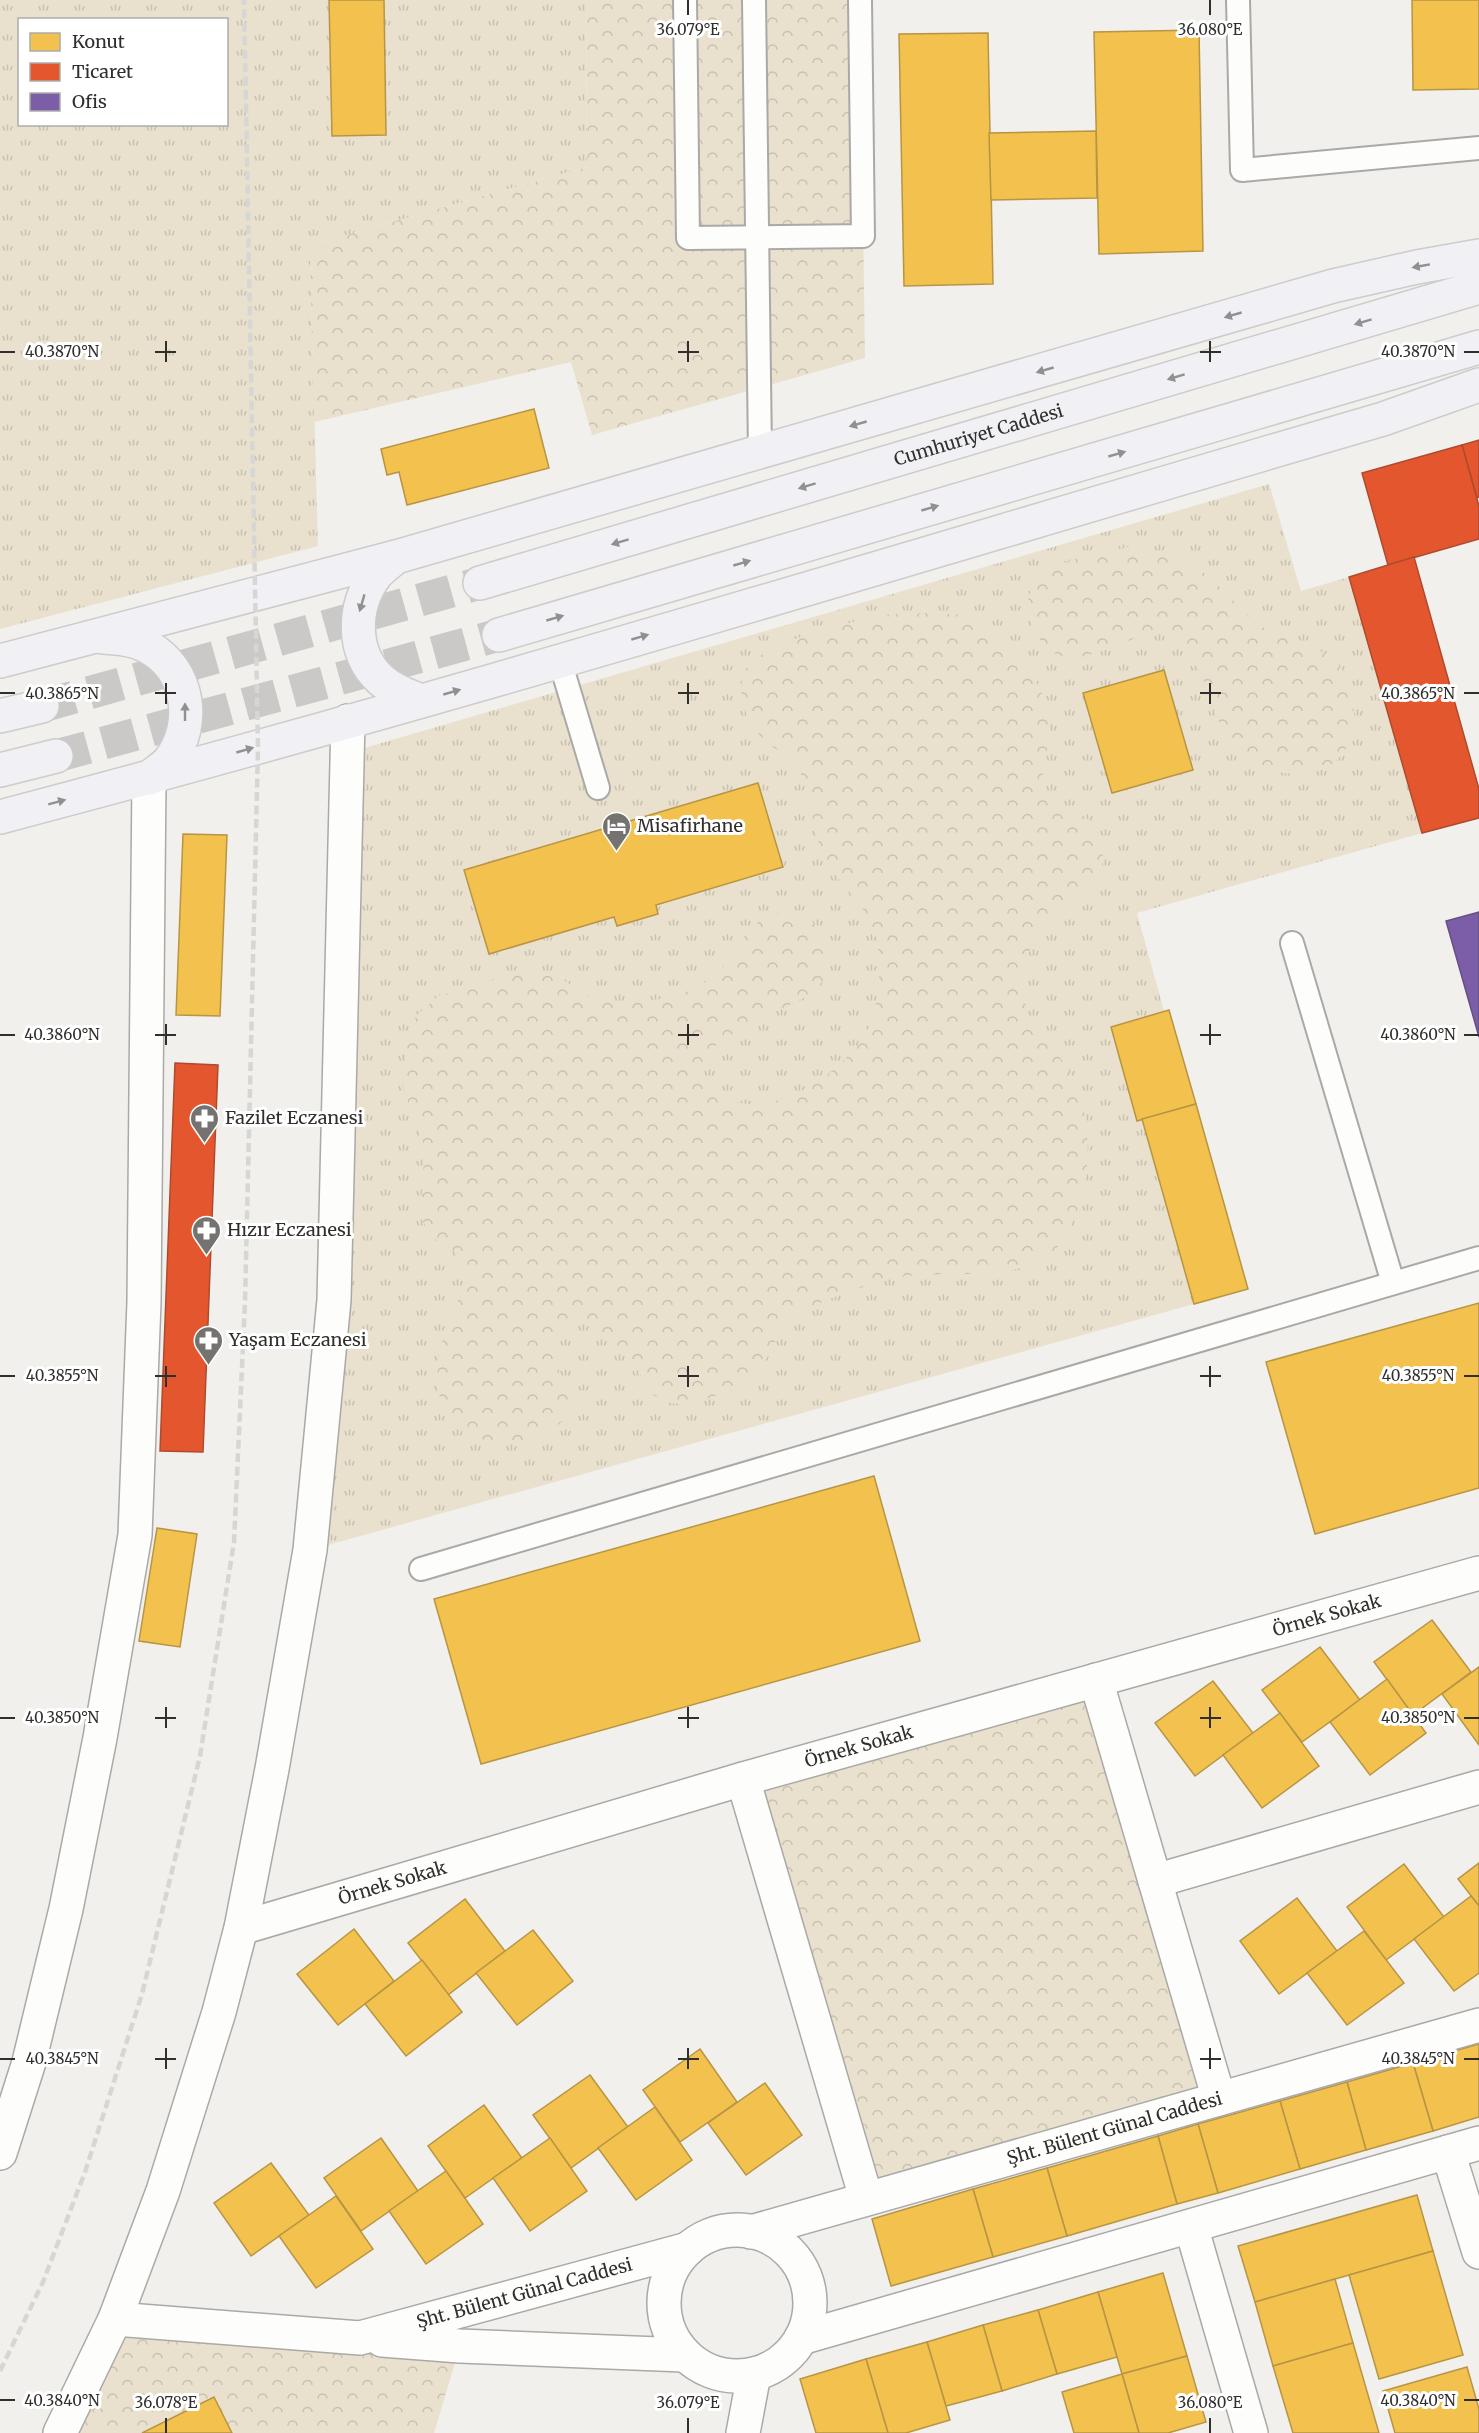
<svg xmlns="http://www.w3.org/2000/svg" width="1479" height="2433" viewBox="0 0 1479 2433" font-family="Merriweather,serif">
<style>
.grass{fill:url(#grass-tufts);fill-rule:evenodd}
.forest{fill:url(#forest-crowns)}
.homes{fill:#f2c14e;stroke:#b89544;stroke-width:1.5}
.shops{fill:#e4572e;stroke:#ae4b2e;stroke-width:1.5}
.offices{fill:#7b5ea7;stroke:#645082;stroke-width:1.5}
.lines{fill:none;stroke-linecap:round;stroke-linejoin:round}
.trunk-tunnel{stroke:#cac9c7;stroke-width:33;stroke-dasharray:33 16;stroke-linecap:butt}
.service-casing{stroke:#aaa9a7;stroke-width:26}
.minor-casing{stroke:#aaa9a7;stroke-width:36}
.trunk-casing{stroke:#cdcccb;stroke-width:36}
.service{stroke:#fdfdfc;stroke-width:22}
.minor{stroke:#fdfdfc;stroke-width:33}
.trunk{stroke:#f1f0f4;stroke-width:33}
.rail{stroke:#d6d6d5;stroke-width:4.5;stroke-dasharray:9 4.5;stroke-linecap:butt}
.oneway{fill:#909090}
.ticks{fill:none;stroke:#302f2d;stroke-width:2}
.labels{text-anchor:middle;stroke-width:6;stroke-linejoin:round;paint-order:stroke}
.street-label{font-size:18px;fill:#302f2d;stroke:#fff}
.poi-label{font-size:18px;fill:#302f2d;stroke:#fff;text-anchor:start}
.ticks-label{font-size:15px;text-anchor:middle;fill:#302f2d;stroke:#fff;stroke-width:6;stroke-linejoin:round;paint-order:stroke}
</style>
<defs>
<pattern id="grass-tufts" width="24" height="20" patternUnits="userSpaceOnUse" patternTransform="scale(1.5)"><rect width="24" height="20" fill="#e9e1ce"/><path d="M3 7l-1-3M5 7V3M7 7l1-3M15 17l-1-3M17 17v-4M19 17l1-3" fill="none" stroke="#c8c1b1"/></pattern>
<pattern id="forest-crowns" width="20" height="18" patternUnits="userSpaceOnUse" patternTransform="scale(1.5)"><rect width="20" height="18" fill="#e9e1ce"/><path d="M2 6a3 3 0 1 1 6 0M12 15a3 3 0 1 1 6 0" fill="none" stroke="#c8c1b1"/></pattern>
</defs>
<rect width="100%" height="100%" fill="#f1f0ed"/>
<!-- grass -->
<g class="grass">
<path d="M0,0h586l1,167 -269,76 -8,12 8,291 -318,83zM20,20h206v104h-206z"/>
<path d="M1269,484l32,107 48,-14 73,256 -285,80 27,98 -53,16 26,93 5,-1 52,185 -884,246 37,-797z"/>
</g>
<!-- forest -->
<g class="forest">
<path d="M586,0h274l5,358 -273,77 -21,-73 -257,60 -4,-167 8,-12 269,-76z"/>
<path d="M1128,547c23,5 48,9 69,21 21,12 42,43 64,58 24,18 66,17 82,45 4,8 5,18 8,27 3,12 6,28 1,39 -7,17 -20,32 -39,35 -42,9 -77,-16 -95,-52 -4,-8 -5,-18 -9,-26 -4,-13 -11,-25 -19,-36 -4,-6 -7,-14 -14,-17 -5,-3 -11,-7 -17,-7 -40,-1 -93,54 -123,-1 -14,-25 -9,-35 2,-59l33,-14z"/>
<path d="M926,613c12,1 29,0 41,4 5,2 12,7 17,11 33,21 67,62 66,103 0,16 -11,37 -6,53 4,12 15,24 26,29 6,2 14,3 19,7 14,12 17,41 10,57 -5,12 -17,21 -27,29 -26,19 -49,41 -50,76 0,20 9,40 20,56 6,9 16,16 22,25 33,48 30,126 1,174 -33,53 -119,30 -170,41 -17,3 -35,10 -52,16 -21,8 -48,18 -62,38 -10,14 -15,34 -28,46 -15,13 -63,28 -83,25 -4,-1 -14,-6 -18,-9 -6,-6 -9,-16 -14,-23 -13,-18 -31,-33 -47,-48l-22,3 -11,5c-8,31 1,42 18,67l-5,16 -18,15 -26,13h-26l-30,-4 -24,-19 -10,-31 1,-29 10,-41 14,-25 2,-23 -11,-20 -21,-13 -12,-21 5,-68 -22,-59 3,-41 10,-32 22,-20 80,-23 41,4 37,25 33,1 46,-6 33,-16 20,-19 15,-24 18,-19 19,-7 14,1 20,10 11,20 3,17 -3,19 -17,17 -61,29 -27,16 -14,15 -4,22c40,53 112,15 148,-24 4,-5 11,-11 14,-17 15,-27 17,-59 14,-88 -4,-44 -38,-58 -54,-92 -12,-26 -16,-81 -32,-99 -4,-4 -11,-6 -16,-9 -24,-15 -40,-45 -33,-74 8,-32 112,-54 142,-60 14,-2 28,-1 41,-2z"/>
<path d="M1092,1681l127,418 -353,99 -123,-419z"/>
<path d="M115,2319l345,27 -26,87h-374z"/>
</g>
<!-- homes -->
<g class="homes">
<path d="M329,0h55l2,135 -54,1z"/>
<path d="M1412,0h67v89l-66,1z"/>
<path d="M1199,30l4,221 -104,3 -5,-222z"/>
<path d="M988,33l5,251 -89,2 -5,-252z"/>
<path d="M1096,131l1,67 -106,2 -2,-67z"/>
<path d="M534,409l15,59 -142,37 -8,-33 -12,3 -6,-26z"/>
<path d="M1164,670l29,100 -81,23 -29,-100z"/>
<path d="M758,783l25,84 -127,38 2,9 -41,12 -3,-9 -125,37 -25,-84z"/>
<path d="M183,834l44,1 -7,181 -44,-1z"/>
<path d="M1169,1010l27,94 -59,17 -26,-94z"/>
<path d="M1196,1104l52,185 -54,15 -52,-185z"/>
<path d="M1479,1303v185l-164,46 -49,-172z"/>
<path d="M874,1476l46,165 -439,123 -47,-165z"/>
<path d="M157,1528l40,6 -17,113 -41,-6z"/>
<path d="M1432,1620l39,52 -58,43 -39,-53z"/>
<path d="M1320,1647l40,53 -58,42 -40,-52z"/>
<path d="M1479,1667v78l-37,-51z"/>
<path d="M1387,1679l39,54 -56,42 -40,-53z"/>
<path d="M1213,1681l40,52 -58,43 -40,-53z"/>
<path d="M1280,1713l39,53 -57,42 -39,-53z"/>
<path d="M1479,1863v43l-21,-27z"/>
<path d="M1404,1864l40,53 -58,43 -39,-53z"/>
<path d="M1471,1896l8,10v67l-25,18 -40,-52z"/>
<path d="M1297,1898l40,53 -58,43 -39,-53z"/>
<path d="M465,1899l40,52 -57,44 -40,-52z"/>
<path d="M354,1929l40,52 -56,44 -41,-51z"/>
<path d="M533,1930l40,51 -56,44 -41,-52z"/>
<path d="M1364,1931l40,52 -57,42 -40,-52z"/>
<path d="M422,1960l40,52 -56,44 -41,-52z"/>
<path d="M1479,2044v73l-46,14 -20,-68z"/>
<path d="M700,2049l37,53 -57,40 -37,-52z"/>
<path d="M1413,2063l20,68 -67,19 -19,-68z"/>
<path d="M590,2075l38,52 -57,41 -38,-53z"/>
<path d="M1347,2082l19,68 -66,19 -20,-68z"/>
<path d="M765,2083l37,52 -56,40 -38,-52z"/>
<path d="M1280,2101l20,68 -82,24 -20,-69z"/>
<path d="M484,2105l38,53 -57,40 -37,-52z"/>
<path d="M655,2107l37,53 -56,40 -38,-52z"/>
<path d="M1198,2124l20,69 -41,11 -19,-68z"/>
<path d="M1158,2136l19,68 -110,32 -20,-68z"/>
<path d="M381,2138l37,53 -57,40 -37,-53z"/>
<path d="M550,2138l37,53 -57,40 -37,-53z"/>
<path d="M271,2163l38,52 -58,41 -37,-53z"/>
<path d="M1047,2168l20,68 -74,21 -20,-68z"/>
<path d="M446,2171l37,53 -57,40 -37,-53z"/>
<path d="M973,2189l20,68 -102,29 -19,-67z"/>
<path d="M1417,2195l16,56 -178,51 -17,-56z"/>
<path d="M336,2196l37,53 -57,39 -37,-52z"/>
<path d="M1433,2251l30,104 -84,24 -30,-104z"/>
<path d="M1163,2273l24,83 -65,18 -24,-82z"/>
<path d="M1335,2279l18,64 -80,23 -18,-64z"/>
<path d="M1098,2292l19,65 -60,17 -19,-64z"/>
<path d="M1038,2310l19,64 -55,17 -19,-66z"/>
<path d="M983,2325l19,66 -56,15 -19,-64z"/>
<path d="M927,2342l23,78 -44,13h-18l-22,-74z"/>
<path d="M1353,2343l26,90h-86l-20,-67z"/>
<path d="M1187,2356l19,66 -38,11h-29l-17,-59z"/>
<path d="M866,2359l22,74h-72l-16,-54z"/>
<path d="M1467,2367l12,42v24h-84l-12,-42z"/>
<path d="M1122,2374l17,59h-65l-12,-41z"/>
<path d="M214,2397l18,36h-90z"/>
</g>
<!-- shops -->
<g class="shops">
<path d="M1479,440v57l-2,1 -15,-53z"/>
<path d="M1462,445l17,61v33l-91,26 -26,-92z"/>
<path d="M1414,557l65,232v29l-57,15 -73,-256z"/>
<path d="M175,1063l43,2 -15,387 -43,-1z"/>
</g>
<!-- offices -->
<path class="offices" d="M1479,912v125l-33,-116z"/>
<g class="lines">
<!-- trunk-tunnel -->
<g class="trunk-tunnel">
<path d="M42,706l438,-123"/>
<path d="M56,756l443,-121"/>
</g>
<defs>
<g id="service">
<path d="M685,0l3,238 175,-2 -3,-236"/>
<path d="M754,0l6,452"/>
<path d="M1238,0l4,170 237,-22"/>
<path d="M560,661l38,127"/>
<path d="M1292,943l101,340"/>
<path d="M421,1569l1058,-311"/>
</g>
<g id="minor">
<path d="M1096,1680l123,419"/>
<path d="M743,1779l123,419"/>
<path d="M1155,1881l324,-94"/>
<path id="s1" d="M241,1928l502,-149 736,-206"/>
<path d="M1448,2152l31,100"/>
<path d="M0,2153l29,-91 37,-153 34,-171 35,-203 9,-233 5,-524"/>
<path d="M1191,2226l60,207"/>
<circle cx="737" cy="2303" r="73"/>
<path id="s2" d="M751,2232l728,-207"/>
<path id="s3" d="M115,2319l245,19 328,-89"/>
<path d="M801,2338l678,-195"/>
<path d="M382,2340l78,6 224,9"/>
<path d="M60,2433l55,-114 48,-128 56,-179 22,-84 31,-159 38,-219 24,-250 14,-579"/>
<path d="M743,2433l11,-59"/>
</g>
<g id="trunk">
<path d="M396,557c-7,6 -16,12 -21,19 -22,30 -24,76 5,103 12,11 26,16 41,22"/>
<path id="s4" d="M480,583l999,-296"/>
<path d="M499,635l980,-288"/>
<path d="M103,637c15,1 31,2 45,10 41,22 49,77 22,113 -5,7 -15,12 -21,18"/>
<path d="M0,661l396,-104 937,-271 84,-19 62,-11"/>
<path d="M0,716l42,-10"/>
<path d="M0,770l56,-14"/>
<path d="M0,817c464,-122 923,-264 1383,-398l96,-34"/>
</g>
</defs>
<!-- service casing -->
<use href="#service" class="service-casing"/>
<!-- minor casing -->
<use href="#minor" class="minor-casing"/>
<!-- trunk casing -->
<use href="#trunk" class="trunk-casing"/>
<!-- service -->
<use href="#service" class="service"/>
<!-- minor -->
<use href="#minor" class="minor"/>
<!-- trunk -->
<use href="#trunk" class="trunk"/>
<!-- rail -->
<path class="rail" d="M0,2371l43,-89 42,-110 57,-178 58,-238 34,-214 11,-240 13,-555 -14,-747"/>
</g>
<!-- one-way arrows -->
<defs><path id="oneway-solid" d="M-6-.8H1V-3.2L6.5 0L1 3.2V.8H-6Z" transform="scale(1.5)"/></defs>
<g class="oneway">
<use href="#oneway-solid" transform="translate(1421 266) rotate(170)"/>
<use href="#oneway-solid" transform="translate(1233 315) rotate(164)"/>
<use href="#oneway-solid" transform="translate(1363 322) rotate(163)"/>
<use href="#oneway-solid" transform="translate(1045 370) rotate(164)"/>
<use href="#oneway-solid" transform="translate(1176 377) rotate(163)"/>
<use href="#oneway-solid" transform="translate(858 424) rotate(164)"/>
<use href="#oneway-solid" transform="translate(1117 454) rotate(-16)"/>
<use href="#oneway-solid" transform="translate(807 486) rotate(163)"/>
<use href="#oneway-solid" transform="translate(930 508) rotate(-16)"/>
<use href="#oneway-solid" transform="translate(620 542) rotate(163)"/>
<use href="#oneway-solid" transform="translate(742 563) rotate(-16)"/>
<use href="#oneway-solid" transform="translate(362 603) rotate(106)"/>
<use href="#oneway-solid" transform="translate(555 618) rotate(-16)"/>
<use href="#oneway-solid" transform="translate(640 637) rotate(-16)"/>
<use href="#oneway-solid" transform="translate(452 692) rotate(-16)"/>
<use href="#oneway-solid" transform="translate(185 712) rotate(-90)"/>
<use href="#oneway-solid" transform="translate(245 750) rotate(-16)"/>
<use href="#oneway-solid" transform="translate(57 802) rotate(-15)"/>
</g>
<!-- ticks -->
<path class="ticks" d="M688,0v15M1210,0v15M166,341v21M688,341v21M1210,341v21M0,352h15M155,352h21M678,352h21M1200,352h21M1464,352h15M166,683v21M688,683v21M1210,683v21M0,693h15M155,693h21M678,693h21M1200,693h21M1464,693h15M166,1024v21M688,1024v21M1210,1024v21M0,1035h15M155,1035h21M678,1035h21M1200,1035h21M1464,1035h15M166,1366v21M688,1366v21M1210,1366v21M0,1376h15M155,1376h21M678,1376h21M1200,1376h21M1464,1376h15M166,1707v21M688,1707v21M1210,1707v21M0,1718h15M155,1718h21M678,1718h21M1200,1718h21M1464,1718h15M166,2048v21M688,2048v21M1210,2048v21M0,2059h15M155,2059h21M678,2059h21M1200,2059h21M1464,2059h15M0,2400h15M1464,2400h15M166,2418v15M688,2418v15M1210,2418v15"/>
<!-- icons -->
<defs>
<symbol id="hotel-pin" viewBox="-11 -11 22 30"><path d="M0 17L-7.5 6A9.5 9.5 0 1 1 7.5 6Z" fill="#747370" stroke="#fff"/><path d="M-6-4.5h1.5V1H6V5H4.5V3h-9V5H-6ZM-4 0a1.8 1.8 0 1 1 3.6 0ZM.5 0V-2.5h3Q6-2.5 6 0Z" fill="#fff"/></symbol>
<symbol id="pharmacy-pin" viewBox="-11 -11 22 30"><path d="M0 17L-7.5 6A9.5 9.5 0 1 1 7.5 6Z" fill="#747370" stroke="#fff"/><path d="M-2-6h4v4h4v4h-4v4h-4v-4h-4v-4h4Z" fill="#fff"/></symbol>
</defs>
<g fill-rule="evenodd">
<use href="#hotel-pin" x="600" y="810" width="33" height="45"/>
<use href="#pharmacy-pin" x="188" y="1102" width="33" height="45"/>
<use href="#pharmacy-pin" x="190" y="1214" width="33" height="45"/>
<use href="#pharmacy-pin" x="192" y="1324" width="33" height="45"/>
</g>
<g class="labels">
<!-- street labels -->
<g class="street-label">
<text dy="6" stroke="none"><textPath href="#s4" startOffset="520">Cumhuriyet Caddesi</textPath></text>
<text dy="6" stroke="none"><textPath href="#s1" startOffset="1130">Örnek Sokak</textPath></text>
<text dy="6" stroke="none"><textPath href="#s1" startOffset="644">Örnek Sokak</textPath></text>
<text dy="6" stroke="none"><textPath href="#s1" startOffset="158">Örnek Sokak</textPath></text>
<text dy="6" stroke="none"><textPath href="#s2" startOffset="378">Şht. Bülent Günal Caddesi</textPath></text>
<text dy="6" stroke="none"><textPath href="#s3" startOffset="416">Şht. Bülent Günal Caddesi</textPath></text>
</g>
<!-- poi labels -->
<g class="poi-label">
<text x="637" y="832">Misafirhane</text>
<text x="225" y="1124">Fazilet Eczanesi</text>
<text x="227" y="1236">Hızır Eczanesi</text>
<text x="229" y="1346">Yaşam Eczanesi</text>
</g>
</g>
<g class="ticks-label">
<text x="688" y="35">36.079°E</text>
<text x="1210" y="35">36.080°E</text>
<text x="62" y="357">40.3870°N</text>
<text x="1418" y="357">40.3870°N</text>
<text x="62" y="699">40.3865°N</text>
<text x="1418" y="699">40.3865°N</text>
<text x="62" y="1040">40.3860°N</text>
<text x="1418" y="1040">40.3860°N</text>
<text x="62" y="1381">40.3855°N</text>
<text x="1418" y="1381">40.3855°N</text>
<text x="62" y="1723">40.3850°N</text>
<text x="1418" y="1723">40.3850°N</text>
<text x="62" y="2064">40.3845°N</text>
<text x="1418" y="2064">40.3845°N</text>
<text x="62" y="2406">40.3840°N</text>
<text x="1418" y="2406">40.3840°N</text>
<text x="166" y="2408">36.078°E</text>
<text x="688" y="2408">36.079°E</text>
<text x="1210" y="2408">36.080°E</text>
</g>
<!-- legend -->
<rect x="18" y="18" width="210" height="108" fill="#ffffff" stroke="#acacab" stroke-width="1.5"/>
<rect x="30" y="33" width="30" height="18" fill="#f2c14e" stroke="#acacab" stroke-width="1.5"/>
<text x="72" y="48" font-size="18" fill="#302f2d">Konut</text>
<rect x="30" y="63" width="30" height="18" fill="#e4572e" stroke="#acacab" stroke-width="1.5"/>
<text x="72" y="78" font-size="18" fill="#302f2d">Ticaret</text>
<rect x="30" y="93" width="30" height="18" fill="#7b5ea7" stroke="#acacab" stroke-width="1.5"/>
<text x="72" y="108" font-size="18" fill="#302f2d">Ofis</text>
</svg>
